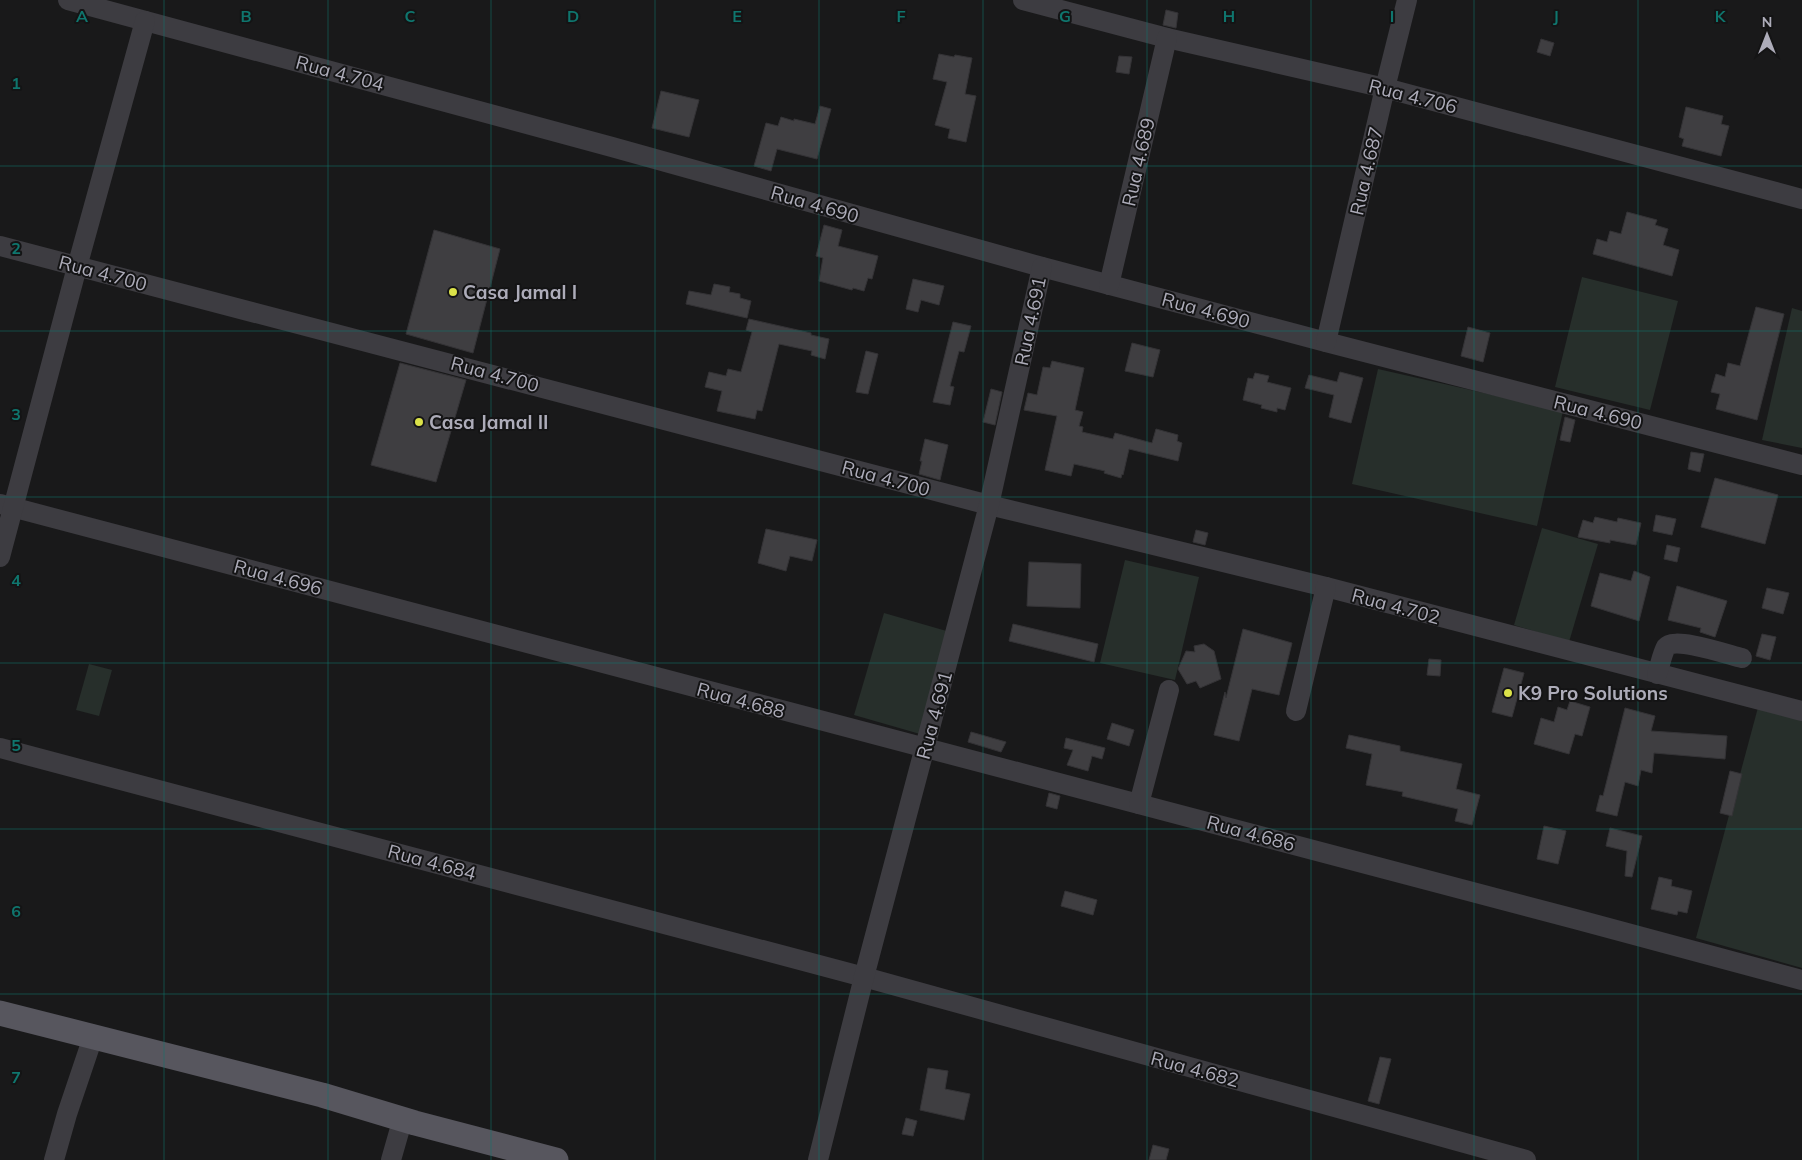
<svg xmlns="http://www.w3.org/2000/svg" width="1802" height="1160" viewBox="0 0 1802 1160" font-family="Mulish,sans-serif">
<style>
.green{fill:#272f2b}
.building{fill:#3f3e41;stroke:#343336}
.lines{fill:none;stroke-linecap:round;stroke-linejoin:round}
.minor{stroke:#3d3c41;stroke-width:20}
.major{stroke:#57565e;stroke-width:25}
.grid{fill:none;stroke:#0f766e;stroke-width:1;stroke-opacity:0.55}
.poi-dot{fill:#dbe249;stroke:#141415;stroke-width:2}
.labels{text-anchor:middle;stroke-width:4;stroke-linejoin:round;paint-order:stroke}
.street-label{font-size:19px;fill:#adacb9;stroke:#141415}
.poi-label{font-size:19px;font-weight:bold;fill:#adacb9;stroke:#141415;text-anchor:start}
.grid-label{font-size:16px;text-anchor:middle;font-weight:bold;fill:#0f766e;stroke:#141415;stroke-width:4;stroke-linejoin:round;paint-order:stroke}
</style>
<rect width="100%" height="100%" fill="#19191a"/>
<!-- green -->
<g class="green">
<path d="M1582,277l96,24 -28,109 -95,-23z"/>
<path d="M1792,308l10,3v137l-40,-8z"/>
<path d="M1378,369l185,42 -26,115 -185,-42z"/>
<path d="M1542,528l56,16 -29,98 -55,-17z"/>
<path d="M1125,560l74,17 -24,103 -75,-17z"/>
<path d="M884,613l66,19 -30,102 -66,-19z"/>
<path d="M89,664l23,6 -13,46 -23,-6z"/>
<path d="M1760,700l42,12v256l-106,-30z"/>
</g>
<!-- building -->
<g class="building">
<path d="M1166,10l12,3 -2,15 -13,-3z"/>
<path d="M1541,39l13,4 -4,13 -13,-4z"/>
<path d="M939,54l15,3 1,-2 17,3 -7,36 11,2 -10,46 -18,-4 2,-9 -15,-4 12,-43 -14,-3z"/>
<path d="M1119,56l13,1 -3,17 -13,-2z"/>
<path d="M661,91l38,9 -10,37 -37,-9z"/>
<path d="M820,106l11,3 -14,50 -40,-10 -6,22 -17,-5 12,-43 12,3 3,-9 13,4v-2l21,5z"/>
<path d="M1686,107l37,9 -2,8 8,2 -8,30 -39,-10 2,-7 -5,-2z"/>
<path d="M1627,212l30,8 -2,5 13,4 -5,16 16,5 -7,26 -79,-22 4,-15 10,3 3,-11 11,3z"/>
<path d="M824,225l18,5 -4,16 40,10 -6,23 -4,-1 -4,13 -11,-3 -1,2 -33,-9 4,-23 -7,-2z"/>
<path d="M434,230l66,19 -27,104 -67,-19z"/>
<path d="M913,279l31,7 -5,19 -18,-5 -3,12 -12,-3z"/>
<path d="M714,284l16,3 -1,5 11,2v4l11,3 -4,17 -61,-14 3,-13 22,4z"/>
<path d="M1756,307l28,7 -27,106 -41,-11 4,-15 -9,-2 5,-18 9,3 3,-14 12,3z"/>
<path d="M749,319l62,14v2l18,4 -4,20 -14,-4 1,-4 -33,-7 -17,67 -5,-1 -2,9 -38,-8 5,-20 -17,-4 4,-15 17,4 2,-7 13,3 11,-40 -6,-2z"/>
<path d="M953,322l18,4 -7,26 -5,-1 -9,35 4,1 -4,18 -17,-3z"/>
<path d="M1468,327l22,6 -7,29 -22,-6z"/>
<path d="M1132,343l28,7 -7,27 -28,-6z"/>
<path d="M866,351l12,3 -10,40 -12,-2z"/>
<path d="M1052,361l32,7 -9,42 8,2 -4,14 4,1 -1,5 31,7 2,-6 37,10 4,-14 22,6 -1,6 5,2 -4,18 -49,-12 -6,26 -1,-1 -1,4 -17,-5 1,-2 -31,-7 -3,12 -26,-6 12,-54 -33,-6 4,-17 9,2 6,-28 7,1z"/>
<path d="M400,363l66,17 -30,102 -65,-17z"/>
<path d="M1340,372l23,6 -12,45 -22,-6 5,-22 -29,-7 4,-13 28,7z"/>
<path d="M1255,373l14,3 -2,6 24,6 -6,22 -8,-2v4l-16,-4 1,-3 -19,-5 5,-22 5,1z"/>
<path d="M991,389l11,3 -7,33 -12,-3z"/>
<path d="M1565,417l10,3 -5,22 -10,-2z"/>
<path d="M925,439l23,6 -8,35 -21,-6 3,-13h-2z"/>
<path d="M1691,452l13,2 -4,18 -12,-3z"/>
<path d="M1715,478l63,17 -13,49 -64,-17z"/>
<path d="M1656,515l20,4 -4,16 -19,-4z"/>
<path d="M1595,517l22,5 1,-4 23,5 -5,22 -26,-5v3l-32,-6 5,-17 10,3z"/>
<path d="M766,529l51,11 -5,21 -22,-5 -4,15 -28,-8z"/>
<path d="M1196,530l12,3 -3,12 -12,-3z"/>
<path d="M1667,545l13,3 -3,14 -13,-3z"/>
<path d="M1029,562l52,2 -1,44 -53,-2z"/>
<path d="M1634,571l16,6 -11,44 -48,-15 9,-33 31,8z"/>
<path d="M1677,586l50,15 -12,36 -15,-5 1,-4 -33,-8z"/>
<path d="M1767,588l22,5 -6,21 -21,-6z"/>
<path d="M1013,624l85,20 -4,18 -85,-21z"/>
<path d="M1243,629l49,14 -13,52 -27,-6 -13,52 -25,-6 11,-43 1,6z"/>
<path d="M1762,634l14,3 -6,23 -14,-4z"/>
<path d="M1204,644l10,7 7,28 -21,9 -4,-7 -9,3 -9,-15 8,-18 9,1 -1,-6z"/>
<path d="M1429,659l12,1 -1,16 -13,-1z"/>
<path d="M1504,668l20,5 -12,44 -20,-5z"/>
<path d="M1570,701l20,6 -8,29 -7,-2 -6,20 -35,-10 7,-26 13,4 4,-15 9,3z"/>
<path d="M1625,708l30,8 -4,15 76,5 -2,23 -71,-6 -2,20 -11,-3 -3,16 -13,-4 -8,34 -21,-5 4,-16 3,1z"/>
<path d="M1112,723l22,7 -5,16 -22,-7z"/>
<path d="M971,732l35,10 -5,10 -33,-10z"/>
<path d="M1349,735l51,11v5l62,13 -6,25 24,6 -8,30 -17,-4 3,-12 -56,-13 1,-4 -37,-7 6,-31 -26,-6z"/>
<path d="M1066,738l39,10 -3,11 -10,-3 -4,15 -21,-6 6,-15 -9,-2z"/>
<path d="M1730,771l12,3 -10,42 -12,-3z"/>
<path d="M1049,793l11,3 -3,13 -11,-3z"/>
<path d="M1544,826l22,5 -8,33 -21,-5z"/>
<path d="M1610,828l32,8 -10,41 -7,-1 2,-25 -21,-5z"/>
<path d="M1659,877l13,3 -1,6 21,5 -5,22 -9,-2 -1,4 -26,-6z"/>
<path d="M1065,891l32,9 -4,15 -32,-9z"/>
<path d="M1380,1057l11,2 -12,45 -11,-3z"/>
<path d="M928,1068l20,3 -3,18 25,5 -6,26 -44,-10z"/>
<path d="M906,1118l11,3 -4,15 -11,-2z"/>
<path d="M1153,1145l16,4 -3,11h-17z"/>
</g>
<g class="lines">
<!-- minor -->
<g class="minor">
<path d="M68,0l544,147 430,120 284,75 476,123"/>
<path d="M1023,0l144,38 218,50 417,111"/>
<path d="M0,246l989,259 337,82 476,124"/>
<path d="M1109,285l58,-247"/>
<path d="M1326,342l59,-254 22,-88"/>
<path d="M0,504l1575,415 227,61"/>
<path d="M0,557l77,-290 68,-246"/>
<path d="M1657,674c3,-8 5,-20 9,-27 8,-11 63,8 76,11"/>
<path d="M1296,711l30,-124"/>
<path d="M0,748l864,229 662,183"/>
<path d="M1139,804l30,-114"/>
<path d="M54,1160l13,-46 26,-77"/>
<path d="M391,1160l12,-42"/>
<path d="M818,1160l46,-183 125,-472 53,-238"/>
</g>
<!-- major -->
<path class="major" d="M0,1013l322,82 93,28 141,37"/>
</g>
<!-- grid -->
<path class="grid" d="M164,0v1160M328,0v1160M491,0v1160M655,0v1160M819,0v1160M983,0v1160M1147,0v1160M1311,0v1160M1474,0v1160M1638,0v1160M0,166h1802M0,331h1802M0,497h1802M0,663h1802M0,829h1802M0,994h1802"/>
<!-- markers -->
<g class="poi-dot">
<circle cx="453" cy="292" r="5"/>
<circle cx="419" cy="422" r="5"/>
<circle cx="1508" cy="693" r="5"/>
</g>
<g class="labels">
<!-- street labels -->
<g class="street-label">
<text transform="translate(340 73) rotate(15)" y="7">Rua 4.704</text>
<text transform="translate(1413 96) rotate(14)" y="7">Rua 4.706</text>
<text transform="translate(1138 162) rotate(-77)" y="7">Rua 4.689</text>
<text transform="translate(1366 171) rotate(-77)" y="7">Rua 4.687</text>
<text transform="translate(815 204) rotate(16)" y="7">Rua 4.690</text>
<text transform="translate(103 273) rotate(15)" y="7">Rua 4.700</text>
<text transform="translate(1206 310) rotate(15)" y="7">Rua 4.690</text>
<text transform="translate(1030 321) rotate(-78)" y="7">Rua 4.691</text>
<text transform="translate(495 374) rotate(15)" y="7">Rua 4.700</text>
<text transform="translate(1598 412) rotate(14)" y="7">Rua 4.690</text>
<text transform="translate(886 478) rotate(15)" y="7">Rua 4.700</text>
<text transform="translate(278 577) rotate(15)" y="7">Rua 4.696</text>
<text transform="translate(1396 606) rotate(15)" y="7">Rua 4.702</text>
<text transform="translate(741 700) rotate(15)" y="7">Rua 4.688</text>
<text transform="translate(934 715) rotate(-75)" y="7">Rua 4.691</text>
<text transform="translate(1251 833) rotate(15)" y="7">Rua 4.686</text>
<text transform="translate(432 862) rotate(15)" y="7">Rua 4.684</text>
<text transform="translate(1195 1069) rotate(15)" y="7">Rua 4.682</text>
</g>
<!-- poi labels -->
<g class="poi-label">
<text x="463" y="299">Casa Jamal I</text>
<text x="429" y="429">Casa Jamal II</text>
<text x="1518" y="700">K9 Pro Solutions</text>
</g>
</g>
<g class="grid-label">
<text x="82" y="22">A</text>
<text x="246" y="22">B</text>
<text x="410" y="22">C</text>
<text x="573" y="22">D</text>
<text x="737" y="22">E</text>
<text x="901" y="22">F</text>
<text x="1065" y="22">G</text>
<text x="1229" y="22">H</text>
<text x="1392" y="22">I</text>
<text x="1556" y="22">J</text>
<text x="1720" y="22">K</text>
<text x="16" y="89">1</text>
<text x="16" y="254">2</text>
<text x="16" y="420">3</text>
<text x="16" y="586">4</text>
<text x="16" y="751">5</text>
<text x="16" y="917">6</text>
<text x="16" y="1083">7</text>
</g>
<!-- north arrow -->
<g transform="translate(1767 35)" stroke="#141415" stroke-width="4" paint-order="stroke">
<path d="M0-4L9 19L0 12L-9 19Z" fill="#adacb9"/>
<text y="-8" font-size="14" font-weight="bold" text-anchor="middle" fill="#adacb9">N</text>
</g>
</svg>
